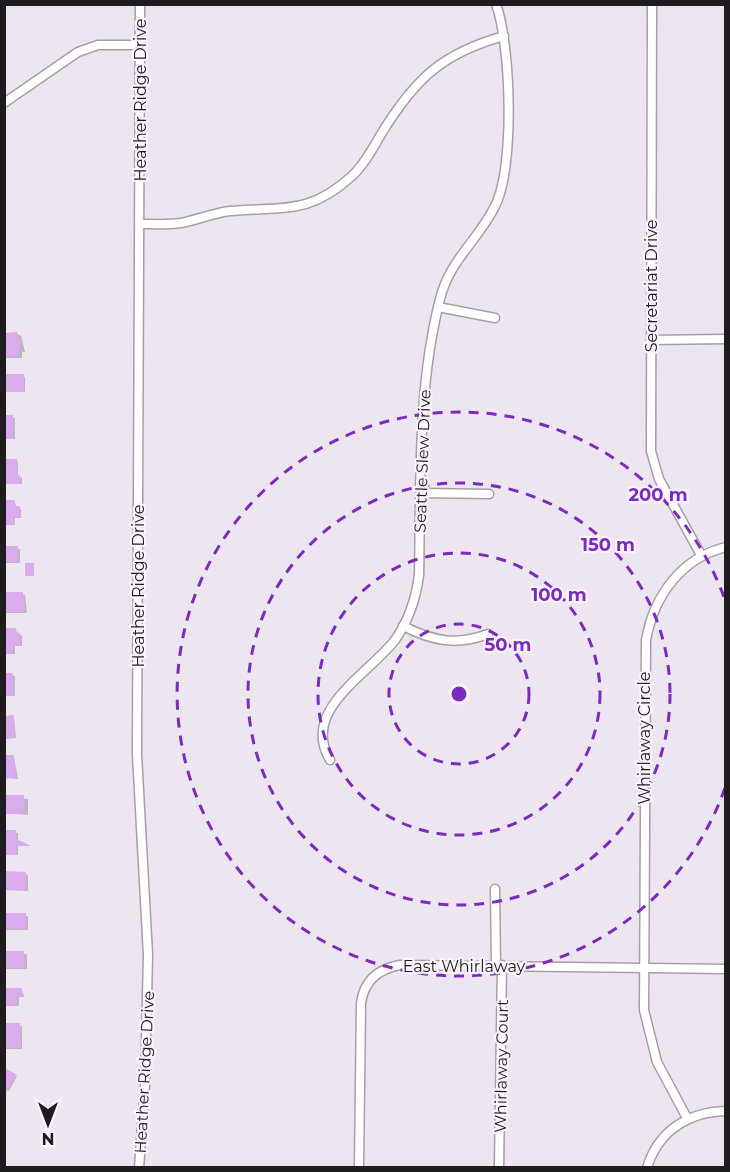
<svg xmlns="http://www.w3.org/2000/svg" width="730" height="1172" viewBox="0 0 730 1172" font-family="Montserrat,sans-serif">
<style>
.shadow{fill:#0003}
.building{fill:#dcabef}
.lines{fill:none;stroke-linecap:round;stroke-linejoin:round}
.street-casing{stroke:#a69fa8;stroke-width:11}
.street{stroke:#fff;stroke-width:8}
.ring{fill:none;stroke:#7b2cbf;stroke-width:3;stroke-dasharray:10 8}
.labels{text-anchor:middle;stroke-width:4.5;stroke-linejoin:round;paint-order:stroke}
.street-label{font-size:16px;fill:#1e1c1f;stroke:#faf3fd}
.centre{fill:#7b2cbf;stroke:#faf3fd;stroke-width:3}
.ring-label{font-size:18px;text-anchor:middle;font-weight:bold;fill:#7b2cbf;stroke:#faf3fd;stroke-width:4.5;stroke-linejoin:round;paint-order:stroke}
</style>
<rect width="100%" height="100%" fill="#ede6f0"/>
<!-- shadow -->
<g class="shadow">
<path d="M17,334l4,2 4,16h-3v6h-18v-14z"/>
<path d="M4,376l21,1v15h-21z"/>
<path d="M4,416l11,2v21h-11z"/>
<path d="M4,460l14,2v14l4,2v6h-18z"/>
<path d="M15,502l2,6 4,1v9h-6v7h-9z"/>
<path d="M4,548l16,1v14h-16z"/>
<path d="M4,594l21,1 2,18h-23z"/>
<path d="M15,630l7,6v10h-7v8h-8l-2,-2z"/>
<path d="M4,675l11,1v20h-11z"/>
<path d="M14,717l2,21 -10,1 -2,-1z"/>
<path d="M14,757l4,22 -14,-1v-13z"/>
<path d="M4,797l24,2v16l-22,-2z"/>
<path d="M4,831l14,2v9l10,4h-10v9h-14z"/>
<path d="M4,873l24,2v16l-24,-1z"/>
<path d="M4,915l24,1v14h-24z"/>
<path d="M4,952l23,2v15h-23z"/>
<path d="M22,989l2,8h-5v9h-15v-16z"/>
<path d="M4,1025l18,1v23h-18z"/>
<path d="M4,1070l13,6 -8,15 -5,-2z"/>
</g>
<!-- building -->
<g class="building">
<path d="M17,332l1,8h3l-3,16 -14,1 1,-24z"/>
<rect x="4" y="374" width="20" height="18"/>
<rect x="4" y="415" width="9" height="24"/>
<path d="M4,459h13v16h3v9h-16z"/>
<path d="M4,500h11v6h5v11h-6v8h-10z"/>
<rect x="4" y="546" width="14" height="16"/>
<rect x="25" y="563" width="9" height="13"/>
<path d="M4,592h19l2,20h-21z"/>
<path d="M4,628h12l-1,5h5v13h-7v8l-9,-1z"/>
<rect x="4" y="673" width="9" height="23"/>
<path d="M14,715v23h-10v-22z"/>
<path d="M4,755h10l2,23h-12z"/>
<path d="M4,795h20v19h-19z"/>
<path d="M4,830h12v9l15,7h-15v9h-12z"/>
<path d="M4,871l22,1v18h-22z"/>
<rect x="4" y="913" width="22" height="16"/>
<rect x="4" y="951" width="20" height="17"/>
<path d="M4,988h18v8l-5,1v8l-13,1z"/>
<path d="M4,1023h16l1,25h-17z"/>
<path d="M4,1068l12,6 -12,22z"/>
</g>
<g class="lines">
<defs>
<g id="street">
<path d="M652,4l-1,447 8,28 42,76"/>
<path d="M4,103l74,-51 20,-7h42"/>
<path d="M140,224c13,0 27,1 41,-1 16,-3 32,-10 49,-12 52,-5 78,5 122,-35 13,-12 22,-30 31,-45 33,-53 60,-78 121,-95"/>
<path d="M438,307l57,11"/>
<path d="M651,340l75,-1"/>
<path d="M421,493l68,1"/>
<path d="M403,626c30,15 53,20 85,8"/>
<path d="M330,760c-30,-50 39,-86 65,-120 14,-20 21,-41 24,-65 2,-93 -2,-186 21,-276 10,-40 38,-58 55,-93 20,-38 16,-161 1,-202"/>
<path d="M495,889l1,76"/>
<path d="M687,1118l-30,-56 -13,-52 2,-370c8,-44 35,-82 80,-93"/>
<path d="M139,1168l6,-83 3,-130 -11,-201 3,-750"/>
<path d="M359,1168l2,-165c3,-22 17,-34 39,-38l326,4"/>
<path d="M499,1168l3,-203"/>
<path d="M647,1168c11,-37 41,-56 79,-57"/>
</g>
</defs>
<!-- street casing -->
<use href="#street" class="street-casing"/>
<!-- street -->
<use href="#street" class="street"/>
</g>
<!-- distance rings -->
<g class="ring">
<circle cx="459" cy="694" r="70"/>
<circle cx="459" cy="694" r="141"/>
<circle cx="459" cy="694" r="211"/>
<path d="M725 788A282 282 0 1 1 725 600"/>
</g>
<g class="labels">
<!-- street labels -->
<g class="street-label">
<text transform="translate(140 100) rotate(-90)" y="6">Heather Ridge Drive</text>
<text transform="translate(651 286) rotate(-90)" y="6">Secretariat Drive</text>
<text transform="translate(422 461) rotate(-88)" y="6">Seattle Slew Drive</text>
<text transform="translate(138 586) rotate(-90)" y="6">Heather Ridge Drive</text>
<text transform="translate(644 738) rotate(-90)" y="6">Whirlaway Circle</text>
<text x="464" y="972">East Whirlaway</text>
<text transform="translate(501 1066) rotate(-89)" y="6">Whirlaway Court</text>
<text transform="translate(144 1072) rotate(-87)" y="6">Heather Ridge Drive</text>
</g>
</g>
<circle cx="459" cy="694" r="9" class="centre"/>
<g class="ring-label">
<text x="658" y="501">200 m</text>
<text x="608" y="551">150 m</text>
<text x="559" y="601">100 m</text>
<text x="508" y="651">50 m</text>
</g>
<!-- border -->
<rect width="730" height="1172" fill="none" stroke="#1e1c1f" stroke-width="12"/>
<!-- north arrow -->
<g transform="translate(48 1124) rotate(180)" stroke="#faf3fd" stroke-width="4.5" paint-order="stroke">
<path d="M0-4.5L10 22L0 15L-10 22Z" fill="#1e1c1f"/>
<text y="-9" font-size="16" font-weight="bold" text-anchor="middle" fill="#1e1c1f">N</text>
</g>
</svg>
